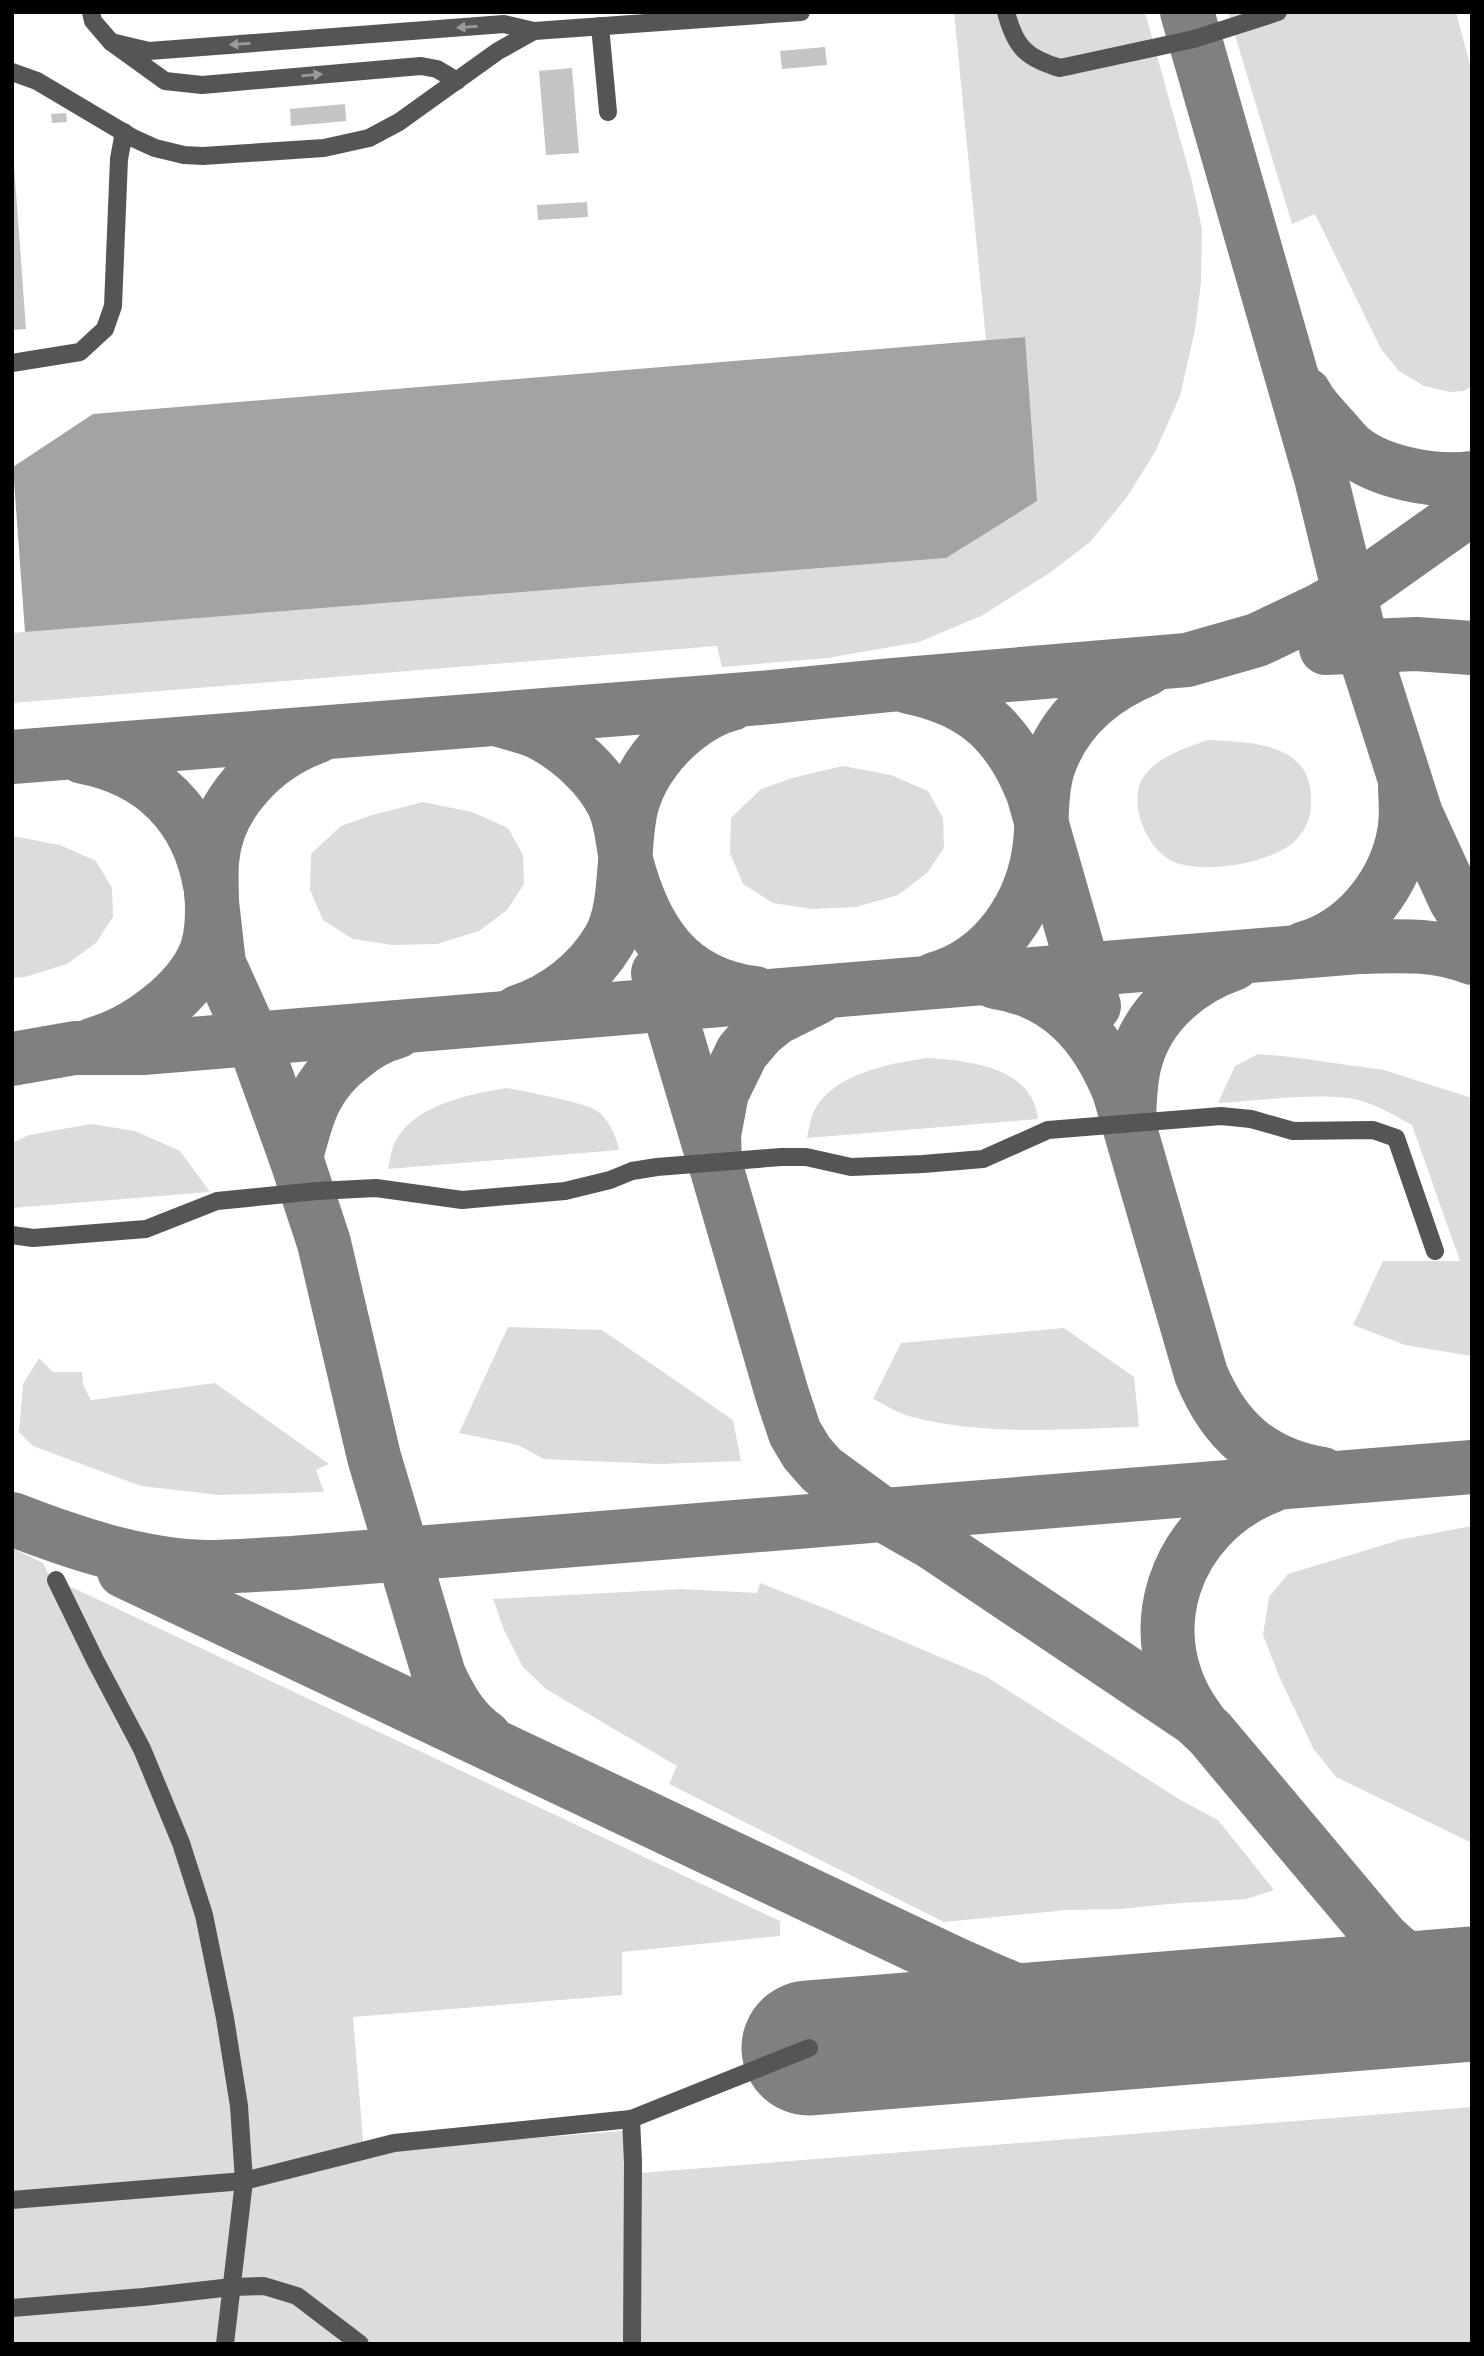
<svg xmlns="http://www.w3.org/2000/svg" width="1484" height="2356" viewBox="0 0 1484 2356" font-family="Roboto,sans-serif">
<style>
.green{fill:#dcdcdc}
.water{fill:#a3a3a3}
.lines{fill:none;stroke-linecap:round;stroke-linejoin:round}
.taxiway{stroke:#808080;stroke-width:54}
.runway{stroke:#808080;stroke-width:135}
.building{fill:#c4c4c4}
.minor{stroke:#555;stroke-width:18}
.oneway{fill:#999}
</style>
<rect width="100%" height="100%" fill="#fff"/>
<!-- green -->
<g class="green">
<path d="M954,12h191l47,170 10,47 -1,53 -6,48 -15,66 -25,56 -28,45 -37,45 -39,30 -70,44 -62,26 -91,16 -106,9 -5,-21 -705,57v-70l934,-75 78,-221 -38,3z"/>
<path d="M1228,12h228l16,60v314l-8,5 -14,1 -26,-6 -25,-15 -18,-22 -66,-135 -23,10z"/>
<path d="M1208,740c40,2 102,2 103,57 1,17 -3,30 -15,43 -24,24 -97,36 -126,20 -25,-14 -43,-59 -26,-84 14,-20 42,-28 64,-36z"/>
<path d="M843,766l48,9 37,16 15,27 1,30 -17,25 -29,22 -42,12 -44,2 -39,-6 -30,-19 -13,-31 1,-35 30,-29 31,-11z"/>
<path d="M423,802l49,10 36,16 15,27 1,29 -17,26 -28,21 -42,13 -45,1 -39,-6 -30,-19 -13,-30 1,-36 30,-28 31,-11z"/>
<path d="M12,836l48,9 36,16 16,27 1,29 -17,26 -29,21 -42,13 -13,1z"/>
<path d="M1258,1054l33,3 93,13 88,28v258l-67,-11 -52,-20 30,-64h77l-48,-136c-20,-11 -41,-24 -64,-27 -42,-5 -87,3 -130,5l17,-37z"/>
<path d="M926,1058c42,2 107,9 112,61l-231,19c2,-8 3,-19 7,-27 19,-37 74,-47 112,-53z"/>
<path d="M507,1088c16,3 82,15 92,24 10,9 18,25 20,38l-231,19c2,-9 3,-19 7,-27 19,-37 74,-48 112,-54z"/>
<path d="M91,1124l44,7 45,20 30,41 -198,16v-65l17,-8z"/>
<path d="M508,1327l94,3 131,90 8,41 -82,3 -115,-5 -26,-14 -59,-12z"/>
<path d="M1064,1328l70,49 5,50c-74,2 -154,9 -227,-10 -13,-3 -26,-12 -39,-18l28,-56z"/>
<path d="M39,1358l14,14h29l1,13 8,15 124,-17 114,81 -13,6 8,22 -105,3 -78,-9 -108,-40 -14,-14 4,-48z"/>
<path d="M1472,1526v317l-136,-66 -23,-29 -34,-72 -16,-41 6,-38 19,-23 115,-35z"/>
<path d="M12,1548l31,15 7,14 730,344v15l-158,16v43l-269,22 11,135 270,-22 6,43 832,-66v237h-1460z"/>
<path d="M760,1583l74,29 153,65 195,124 36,19 56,70 -27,9 -79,5 -47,5 -54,1 -123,12 -275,-138 8,-18 -131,-77 -23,-22 -19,-37 -11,-31 188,-10 76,4z"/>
</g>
<!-- water -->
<path class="water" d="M1025,337l12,164 -91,57 -921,74 -12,-165 80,-53z"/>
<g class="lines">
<!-- taxiway -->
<g class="taxiway">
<path d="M1187,12l134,466 41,167 54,169 39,85 17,27"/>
<path d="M1305,394c6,12 15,21 24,31 7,7 14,17 22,24 29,24 85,34 121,29"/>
<path d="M1326,648l90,-4 56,4"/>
<path d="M909,687c65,13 100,45 124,106l61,213"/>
<path d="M499,720c13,4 28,7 41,13 29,15 58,41 73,70 9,19 9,37 13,57 18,70 52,124 129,133"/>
<path d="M12,757l748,-59 131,-13 296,-25 70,-20 65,-31 37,-21 113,-80"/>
<path d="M83,757c70,13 115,59 127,128"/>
<path d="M211,893l8,71 34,75 43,119 28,85 50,214 65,218c11,24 24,47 46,62"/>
<path d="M1305,948c48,-13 85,-58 97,-105 5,-18 4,-36 3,-55"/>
<path d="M658,973l51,172"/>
<path d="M935,979c60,-17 99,-75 105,-136 3,-25 0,-50 8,-75 16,-48 53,-80 99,-99"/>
<path d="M995,982c64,9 101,52 124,109l82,283c23,56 60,90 121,100"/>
<path d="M818,997l-42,21 -16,13 -18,21 -20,41 -8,42 1,28 67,231 13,39 12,20 15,17 60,44 51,29 262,176 15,14 173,206c26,25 52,42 89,47"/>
<path d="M518,1012c37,-12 71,-38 91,-72 13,-22 14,-53 16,-79 2,-21 2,-43 9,-63 9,-27 29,-52 50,-69 14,-11 30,-21 47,-25"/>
<path d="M94,1044c42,-11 96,-51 112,-92 10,-28 4,-61 6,-90 4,-58 52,-106 104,-125"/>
<path d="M12,1059l63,-11h68l1215,-101c40,-1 76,-4 114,11"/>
<path d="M1129,1118c1,-19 1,-40 7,-59 13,-46 53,-80 97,-95"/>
<path d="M296,1158c11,-44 19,-75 57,-103 12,-10 28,-19 43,-23"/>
<path d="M12,1519c62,24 127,46 194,48 29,0 58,-3 87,-4l1179,-96"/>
<path d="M124,1571l827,391c21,9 43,20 65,28 59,21 124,25 187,25"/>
<path d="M1200,1722c-66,-85 -26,-199 71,-236"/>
</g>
<!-- runway -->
<path class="runway" d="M809,2048l663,-54"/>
</g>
<!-- building -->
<g class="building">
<path d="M825,47l2,18 -45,4 -2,-18z"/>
<path d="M572,68l7,85 -33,2 -7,-84z"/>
<path d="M345,104l1,17 -55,5 -1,-17z"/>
<path d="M66,113l1,9 -15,1 -1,-9z"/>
<path d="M12,165h2l12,164 -14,1z"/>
<path d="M587,202l1,15 -50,3 -1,-15z"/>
</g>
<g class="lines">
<!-- minor -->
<g class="minor">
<path d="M91,12l2,9 18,21 54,39 37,4 219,-19 16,3 20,12"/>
<path d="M1006,12c9,35 20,46 54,56l134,-29 84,-27"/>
<path d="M600,26l8,86"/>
<path d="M111,42l38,9 355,-27 30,7 267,-19"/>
<path d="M12,72l25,9 96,57 22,10 29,7 19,1 121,-8 45,-10 30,-16 99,-71 36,-20"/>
<path d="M12,363l68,-11 25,-23 8,-23 6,-147 5,-27"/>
<path d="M12,1235l21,3 113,-9 71,-28 100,-10 59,-3 86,12 103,-9 45,-11 22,-9 25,-4 124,-10h25l45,10 72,-3 60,-5 65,-29 173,-14 30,3 42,12 80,-1 23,8 39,113"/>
<path d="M56,1580l39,80 47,89 39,94 23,72 21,103 14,88 5,75 -19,163"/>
<path d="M631,2119l178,-71"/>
<path d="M12,2200l232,-19 150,-38 237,-24 2,43 -1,182"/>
<path d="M12,2308l131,-11 89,-10 32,-1 33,10 63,48"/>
</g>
</g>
<!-- one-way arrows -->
<defs><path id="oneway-solid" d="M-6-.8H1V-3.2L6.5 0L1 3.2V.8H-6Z" transform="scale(1.75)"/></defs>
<g class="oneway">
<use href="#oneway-solid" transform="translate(467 27) rotate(176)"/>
<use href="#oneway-solid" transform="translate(240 44) rotate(176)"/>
<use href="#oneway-solid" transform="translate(312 75) rotate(-5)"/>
</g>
<!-- border -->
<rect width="1484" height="2356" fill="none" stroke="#000000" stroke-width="28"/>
</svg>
